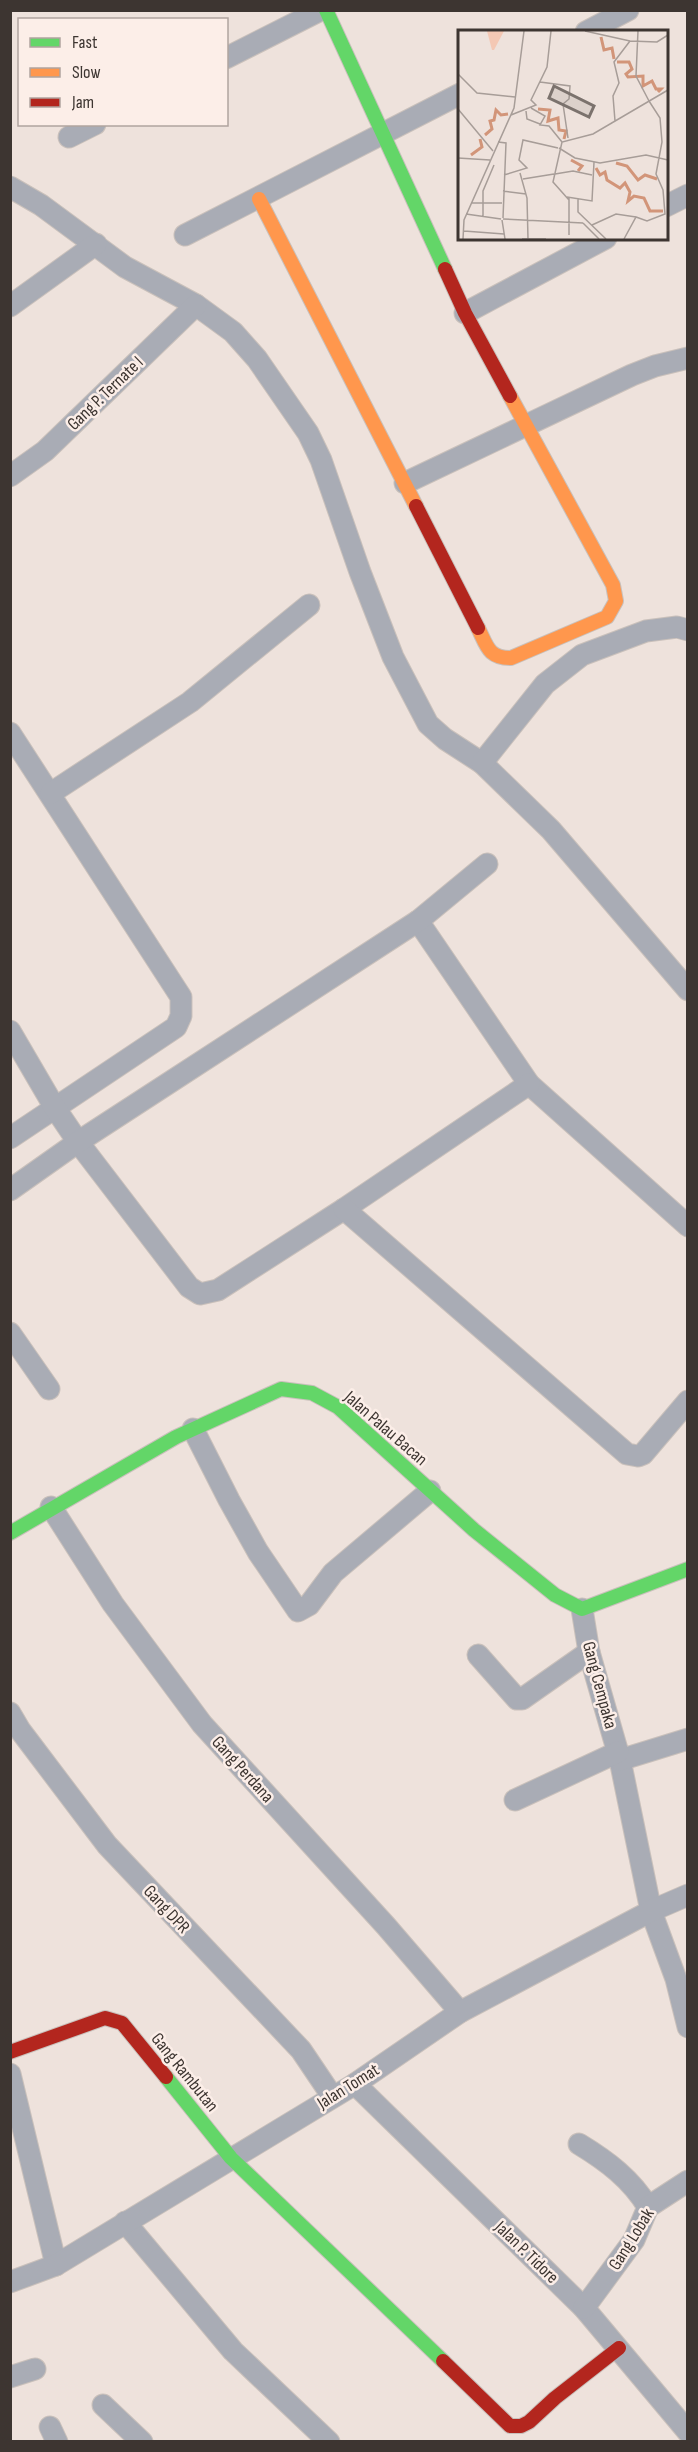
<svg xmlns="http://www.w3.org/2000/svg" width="698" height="2452" viewBox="0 0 698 2452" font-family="'Sofia Sans Condensed',sans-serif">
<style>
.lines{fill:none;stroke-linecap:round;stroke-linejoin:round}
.street-casing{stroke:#c9c0bb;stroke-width:23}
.fast-casing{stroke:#c9c0bb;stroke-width:16}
.slow-casing{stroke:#c9c0bb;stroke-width:16}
.jam-casing{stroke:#c9c0bb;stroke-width:16}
.street{stroke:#a9acb5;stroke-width:21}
.fast{stroke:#63d668;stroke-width:14}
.slow{stroke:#ff974d;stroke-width:14}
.jam{stroke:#b3261e;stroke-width:14}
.labels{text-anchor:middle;stroke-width:5;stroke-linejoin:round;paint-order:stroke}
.street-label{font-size:18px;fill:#3d3531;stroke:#fceee8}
.inset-river{fill:none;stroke:#d29579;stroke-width:3}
.inset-road{fill:none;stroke:#a79d98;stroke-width:1.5}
.view{fill:#7b726d;fill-opacity:0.15;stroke:#7b726d;stroke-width:3}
.inset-edge{fill:none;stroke:#3d3531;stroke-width:3}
</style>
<rect width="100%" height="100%" fill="#eee2dc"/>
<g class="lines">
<defs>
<g id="street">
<path d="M586,32l42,-22"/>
<path d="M226,58l95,-48"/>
<path d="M69,137l26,-13"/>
<path d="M10,187l31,18 84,62 71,38 37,27 24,27 51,74 13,27 39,112 33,85 35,67 17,15 37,24 69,67 137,160"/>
<path d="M666,206l22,-11"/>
<path d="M185,235l275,-141"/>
<path d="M10,306l86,-62"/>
<path d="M465,313l141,-75"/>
<path d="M10,476l35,-25 151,-146"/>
<path d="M405,483l227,-108 23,-9 33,-8"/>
<path d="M10,733l171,264v19l-5,11 -166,111"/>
<path d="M482,763l63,-79 37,-29 64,-24 31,-4 11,3"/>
<path d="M51,793l139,-91 119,-97"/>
<path d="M418,921l111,163 159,142"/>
<path d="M10,1031l45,77 23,34 111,145 11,7 18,-4 126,-81 185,-125"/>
<path d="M10,1190l68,-48 340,-221 69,-57"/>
<path d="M344,1209l283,245 11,2 5,-2 45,-53"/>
<path d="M10,1333l39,56"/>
<path d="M193,1429l36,71 29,52 40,59 11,-6 24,-32 97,-82"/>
<path d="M51,1507l62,97 89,120 184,202 74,86"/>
<path d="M582,1609l7,43 31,108 31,151 25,68 12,48"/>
<path d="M478,1655l39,44h5l67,-47"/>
<path d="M10,1713l10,17 87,115 194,205 31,46"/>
<path d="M620,1760l68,-21"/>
<path d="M515,1800l103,-48"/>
<path d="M10,2074l46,191"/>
<path d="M355,2084l229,224 104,124"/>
<path d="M579,2144c28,17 52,35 69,63"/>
<path d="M125,2222l108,129 96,91"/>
<path d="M10,2282l46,-17 299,-181 105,-72 191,-101 37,-16"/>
<path d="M584,2308l50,-68 14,-33 40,-26"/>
<path d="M10,2377l25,-8"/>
<path d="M103,2405l39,37"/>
<path d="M50,2427l7,15"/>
</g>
<g id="fast">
<path d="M326,10l119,259"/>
<path d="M10,1533l166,-96 105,-48 31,4 26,14 136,123 81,65 27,14 106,-40"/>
<path d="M166,2077l65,81 212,203"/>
</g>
<g id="slow">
<path d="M259,199l157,307"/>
<path d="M478,628c9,18 10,30 33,30l96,-41 9,-16 -3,-16 -103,-189"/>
</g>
<g id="jam">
<path d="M445,269l20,44 45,83"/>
<path d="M416,506l62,122"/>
<path d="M10,2052l95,-34 17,5 44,54"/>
<path d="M443,2361l67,65h11l8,-4 26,-24 64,-50"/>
</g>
</defs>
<!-- street casing -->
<use href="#street" class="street-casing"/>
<!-- fast casing -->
<use href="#fast" class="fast-casing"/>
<!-- slow casing -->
<use href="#slow" class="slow-casing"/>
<!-- jam casing -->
<use href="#jam" class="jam-casing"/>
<!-- street -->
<use href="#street" class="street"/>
<!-- fast -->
<use href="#fast" class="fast"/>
<!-- slow -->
<use href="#slow" class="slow"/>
<!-- jam -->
<use href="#jam" class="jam"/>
</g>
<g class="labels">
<!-- street labels -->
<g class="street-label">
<text transform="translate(105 393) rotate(-44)" y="6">Gang P. Ternate I</text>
<text transform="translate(386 1428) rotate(41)" y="6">Jalan Palau Bacan</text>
<text transform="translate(600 1685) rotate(75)" y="6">Gang Cempaka</text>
<text transform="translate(243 1769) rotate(48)" y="6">Gang Perdana</text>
<text transform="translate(167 1909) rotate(47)" y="6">Gang DPR</text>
<text transform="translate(185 2072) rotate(51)" y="6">Gang Rambutan</text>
<text transform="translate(348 2086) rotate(-32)" y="6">Jalan Tomat</text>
<text transform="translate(631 2239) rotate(-58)" y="6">Gang Lobak</text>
<text transform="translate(527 2252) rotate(44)" y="6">Jalan P. Tidore</text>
</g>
</g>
<!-- overview -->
<g transform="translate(458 30)">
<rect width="210" height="210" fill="#eee2dc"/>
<path d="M29,1h17l-10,19h-2z" fill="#f4c8b4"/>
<path class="inset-river" d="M143,7l3,13 8,-2 2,11M159,32h12l3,7 -6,5 2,3 15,-1v10l9,-5 4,8h5l-3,3M80,79l12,1 -2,11 10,-3 1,12 7,1 -2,8M27,105l7,-6 -2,-8 4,-1 2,-10 5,5 7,-1M13,125l11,-8 -2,-8M113,130l11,6 -4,5M158,133l11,3 11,14 7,-5 12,4M138,138l4,7 5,-3 2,8 13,8 5,-5 5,9 -2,9 6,-5 10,2 6,13h13"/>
<path class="inset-road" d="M127,1l45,10 27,1 11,-7M180,1l-2,45 13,25M0,44l19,19 38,4M82,52l30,4 -1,13 -6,5 5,34M73,78l14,8 -5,9 9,1 13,16M0,79l35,42M68,81l1,8 13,5M53,85l25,-10 -5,-5 16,-33 4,-36M157,91l-2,-25 6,-13 -5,-21 16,-21M40,112l8,1 -3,75M101,118l16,10 25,5 46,-8 22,5M0,128l32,2M62,143l7,25 1,41M97,144l18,-3 19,4M46,145l23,-7 -8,-8 4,-20 35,8M65,149l31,-5M45,161l23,3M109,167l25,4 2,-39M120,168v14l28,27M111,170l-16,-18 9,-40 31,-8 75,-44M13,173h31M8,184l35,5M25,186v-25l11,-26M45,189l80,4M44,190l3,19M125,193l16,16M134,195l24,-11 20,3M6,201l40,3M111,205v-37M5,209l1,-19 50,-112 10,-77M64,209h24M166,209l12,-22 11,4 18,-7 -2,-24 -7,-16 6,-32 -2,-24 -11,-17"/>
<path class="view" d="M96,56l40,20 -5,11 -40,-19z"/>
<rect width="210" height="210" class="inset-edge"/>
</g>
<!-- border -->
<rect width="698" height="2452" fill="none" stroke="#3d3531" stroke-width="24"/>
<!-- legend -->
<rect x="18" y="18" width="210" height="108" fill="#fceee8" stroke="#b0a49f" stroke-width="1.5"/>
<rect x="30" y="38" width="30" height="9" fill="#63d668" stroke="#b0a49f" stroke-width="1.5"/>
<text x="72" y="48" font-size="18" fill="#3d3531">Fast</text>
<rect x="30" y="68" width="30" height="9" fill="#ff974d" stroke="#b0a49f" stroke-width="1.5"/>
<text x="72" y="78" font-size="18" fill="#3d3531">Slow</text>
<rect x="30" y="98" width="30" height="9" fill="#b3261e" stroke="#b0a49f" stroke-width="1.5"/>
<text x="72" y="108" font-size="18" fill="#3d3531">Jam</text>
</svg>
